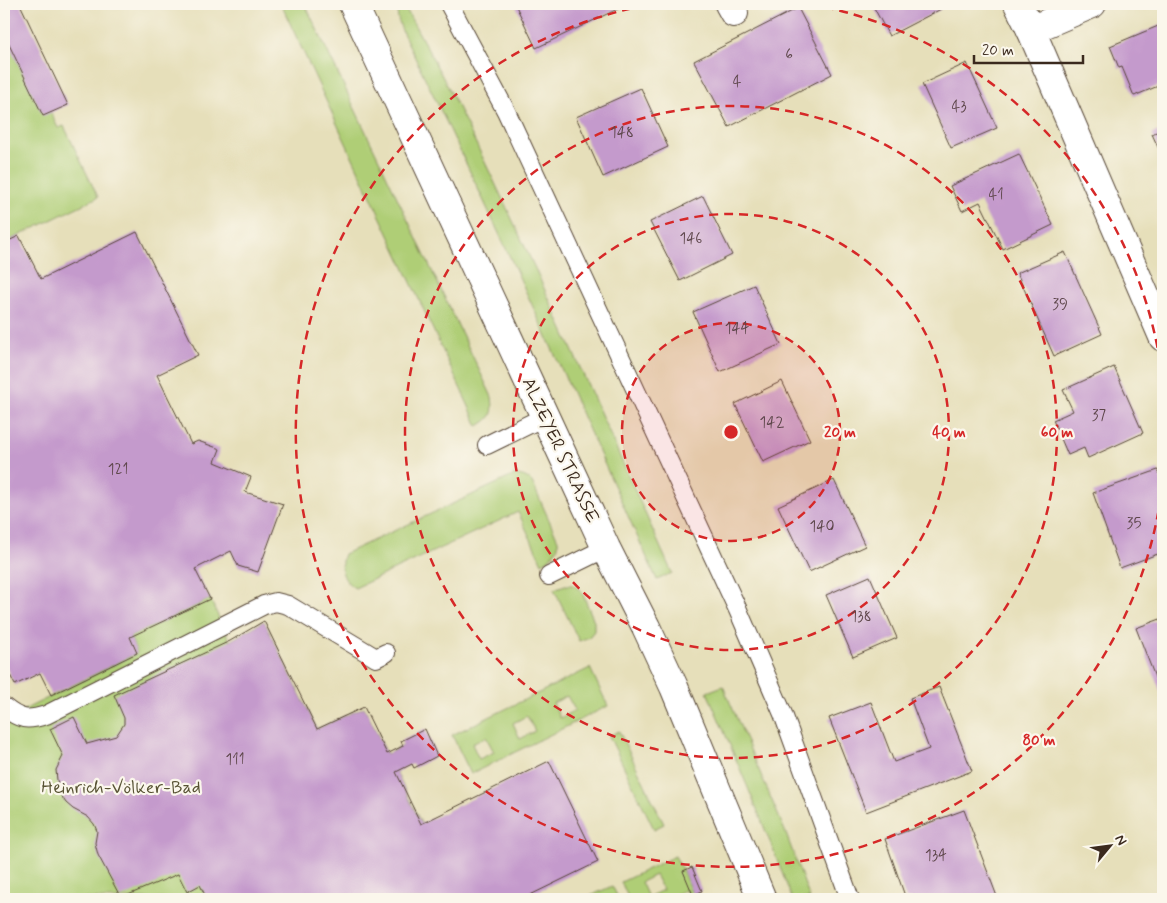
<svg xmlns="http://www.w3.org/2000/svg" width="1167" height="903" viewBox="0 0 1167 903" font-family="Mynerve,sans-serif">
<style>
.green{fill:#afce76;stroke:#757c4a;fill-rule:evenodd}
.building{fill:#c49acc}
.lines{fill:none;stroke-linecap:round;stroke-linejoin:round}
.lane-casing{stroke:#554535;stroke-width:20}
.street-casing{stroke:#554535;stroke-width:30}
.secondary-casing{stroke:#554535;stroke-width:30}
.lane{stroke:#fff;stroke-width:18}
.street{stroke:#fff;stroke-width:28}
.secondary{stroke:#fff;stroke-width:28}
.ring{fill:none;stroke:#d62828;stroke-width:2.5;stroke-dasharray:9 6}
.labels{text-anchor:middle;stroke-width:4.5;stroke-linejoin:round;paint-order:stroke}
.number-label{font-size:15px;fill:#5d464a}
.street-label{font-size:18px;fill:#3b2a1e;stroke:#fbf7ec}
.park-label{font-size:18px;fill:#585334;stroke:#fbf7ec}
.centre{fill:#d62828;stroke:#fbf7ec;stroke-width:2.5}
.ring-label{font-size:15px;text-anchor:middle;font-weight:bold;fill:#d62828;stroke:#fbf7ec;stroke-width:4.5;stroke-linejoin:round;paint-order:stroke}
</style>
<rect width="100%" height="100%" fill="#fbf7ec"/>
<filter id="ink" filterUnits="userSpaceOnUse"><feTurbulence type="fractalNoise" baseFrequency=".02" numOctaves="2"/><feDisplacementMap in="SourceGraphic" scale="10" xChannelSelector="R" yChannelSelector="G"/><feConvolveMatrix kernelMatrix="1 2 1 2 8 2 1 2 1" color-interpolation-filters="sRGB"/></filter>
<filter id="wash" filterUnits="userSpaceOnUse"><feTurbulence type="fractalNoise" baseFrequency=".0096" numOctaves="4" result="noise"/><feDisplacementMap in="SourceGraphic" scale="20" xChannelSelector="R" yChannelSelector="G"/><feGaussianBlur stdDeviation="1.12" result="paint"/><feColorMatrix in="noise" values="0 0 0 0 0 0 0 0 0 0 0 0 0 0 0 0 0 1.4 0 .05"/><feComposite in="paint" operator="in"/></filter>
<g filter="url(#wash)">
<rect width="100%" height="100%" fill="#e6dfba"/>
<!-- green -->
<g class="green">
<path d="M281,4h24l187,393c2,16 1,21 -14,29z"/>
<path d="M399,4h4c15,27 30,55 45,83 80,159 151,324 224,486l-15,7c-83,-183 -165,-367 -254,-547 -4,-10 -8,-19 -4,-29z"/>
<path d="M4,14l54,114 6,-2 34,71 -94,46z"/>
<path d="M515,475c7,0 12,2 17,7l26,58v7l-9,12 -7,4 -24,-51 -163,76c-13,-7 -16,-21 -11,-34z"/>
<path d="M565,585h8l8,5 13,31v10l-5,6 -10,4 -25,-52z"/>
<path d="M210,599l20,42 34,-20 53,108 47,-22 23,47 16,-8 -7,26 62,127h-454v-179l133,-67 -7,-16z"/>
<path d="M590,668l18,38 -137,68 -19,-39zM567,696l8,14 -15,8 -7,-15zM527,716l8,15 -15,8 -7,-16zM486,737l8,15 -15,7 -7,-15z"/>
<path d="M723,686l62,145 25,68h-18c-26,-70 -55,-138 -85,-207z"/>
<path d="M619,731l45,93 -10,5 -45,-93z"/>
<path d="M675,856l8,15 11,28h-5l-4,-9 -19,9h-37l-8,-17zM655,875l8,15 -15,7 -7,-15z"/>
<path d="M612,886l7,13h-2l-2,-3 -7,3h-24z"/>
</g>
<g id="blocks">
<!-- building -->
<g class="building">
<path d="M4,4h16l48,101 -25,11 -39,-82z"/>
<path d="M515,4h113l-92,44z"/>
<path d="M872,4h67l2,5 -52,27z"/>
<path d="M798,8l34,66 -103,53 -35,-66z"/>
<path d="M1163,24v60l-29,12 -12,-29 -3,1 -9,-22z"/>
<path d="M967,63l30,65 -46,20 -29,-64z"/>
<path d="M641,88l27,59 -65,30 -27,-60z"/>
<path d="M1163,129v29l-11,-24z"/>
<path d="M1019,154l34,71 -50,24 -23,-47 -18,9 -12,-25z"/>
<path d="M703,196l29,59 -52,26 -30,-59z"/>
<path d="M137,232l61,123 -41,20 34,69 7,-3 22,8 -5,13 36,15 -6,15 38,12 -25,68 -20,-6 -7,-15 -36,18 15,30 -80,38 7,16 -86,42 -11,-22 -25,12 -11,-22v-420l15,-7 22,43z"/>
<path d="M1065,252l37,82 -48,22 -37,-83z"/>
<path d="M754,285l27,59 -61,28 -27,-60z"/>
<path d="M1114,367l29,66 -55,25 -4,-10 -16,7 -15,-35 20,-9 -10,-21z"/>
<path d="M782,381l28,59 -47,22 -28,-58z"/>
<path d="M1158,470l5,14v68l-43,16 -27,-75z"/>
<path d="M834,480l31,66 -56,26 -31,-66z"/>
<path d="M870,576l27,62 -44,19 -27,-62z"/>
<path d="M1163,618v80l-27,-70z"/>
<path d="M264,621l53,108 47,-22 23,47 16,-8 -2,-5 24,-12 12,27 -23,12 -2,-4 -16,8 25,52 128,-63 49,101 -76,37h-315l-7,-14 -13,7 -9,-18 -57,24 -23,-43 -3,-12 2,-12 -3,-7 -6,-7 -15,-8 -7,-6 -4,-6 -5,-17 -1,-10 7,-14 -13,-27 24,-12 13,27 29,-8 8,-12v-6l-10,-23 116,-54z"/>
<path d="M939,687l33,84 -106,41 -37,-94 42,-16 23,60 35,-13 -19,-51z"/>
<path d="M964,810l34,89h-92l-21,-60z"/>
<path d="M692,867l10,24 -9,4 -10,-24z"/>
</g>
</g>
</g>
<g filter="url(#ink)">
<use href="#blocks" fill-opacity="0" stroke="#554535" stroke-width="1"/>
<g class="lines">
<defs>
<g id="lane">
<path d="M449,4l57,107 232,499 45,104 67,185"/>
<path d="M487,445l59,-29"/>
<path d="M549,576l57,-28"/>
<path d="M4,707c16,13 23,14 42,8l218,-110 12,-3 12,3 88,53 10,-5"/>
</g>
<g id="street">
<path d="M729,4l5,9"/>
<path d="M1018,4l13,26 132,307"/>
<path d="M1031,30l61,-26"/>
</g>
<path id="secondary" d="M353,4l253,544 40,79 28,60 88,212"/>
</defs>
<!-- lane casing -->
<use href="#lane" class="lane-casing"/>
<!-- street casing -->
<use href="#street" class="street-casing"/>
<!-- secondary casing -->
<use href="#secondary" class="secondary-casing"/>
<!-- lane -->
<use href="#lane" class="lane"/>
<!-- street -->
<use href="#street" class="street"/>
<!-- secondary -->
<use href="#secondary" class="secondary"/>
</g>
</g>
<!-- distance rings -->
<circle cx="731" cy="432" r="109" fill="#d62828" fill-opacity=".12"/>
<g class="ring">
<circle cx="731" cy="432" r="109"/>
<circle cx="731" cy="432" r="218"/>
<circle cx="731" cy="432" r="326"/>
<path d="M1163 481A435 435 0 1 1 652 4M810 4A435 435 0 0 1 1163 383"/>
</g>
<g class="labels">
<!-- number labels -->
<g class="number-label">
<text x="789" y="59">6</text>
<text x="737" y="86">4</text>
<text x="959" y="111">43</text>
<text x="622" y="137">148</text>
<text x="996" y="199">41</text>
<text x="691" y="243">146</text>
<text x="1060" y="309">39</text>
<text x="737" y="333">144</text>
<text x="1099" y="420">37</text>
<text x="772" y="427">142</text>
<text x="118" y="474">121</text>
<text x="1134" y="528">35</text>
<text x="822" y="531">140</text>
<text x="861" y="621">138</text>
<text x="235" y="764">111</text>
<text x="936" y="860">134</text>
</g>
<!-- street labels -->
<g class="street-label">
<text transform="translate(561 450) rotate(65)" y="6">ALZEYER STRASSE</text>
</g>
<!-- park labels -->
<g class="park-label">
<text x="121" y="793">Heinrich-Völker-Bad</text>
</g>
</g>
<circle cx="731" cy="432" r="8" class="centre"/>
<g class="ring-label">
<text x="840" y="437">20 m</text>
<text x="949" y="437">40 m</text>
<text x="1057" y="437">60 m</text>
<text x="1039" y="745">80 m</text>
</g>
<!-- margin -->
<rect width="1167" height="903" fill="none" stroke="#fbf7ec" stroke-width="20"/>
<!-- north arrow -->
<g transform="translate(1110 846) rotate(61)" stroke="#fbf7ec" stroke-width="4" paint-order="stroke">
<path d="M0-4L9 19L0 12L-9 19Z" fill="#3b2a1e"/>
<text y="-8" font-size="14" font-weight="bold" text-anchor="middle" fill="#3b2a1e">N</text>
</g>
<!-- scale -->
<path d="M974 55v8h109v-8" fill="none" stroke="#3b2a1e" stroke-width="2.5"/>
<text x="982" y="55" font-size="15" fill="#3b2a1e" stroke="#fbf7ec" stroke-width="4" paint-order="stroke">20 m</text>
</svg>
